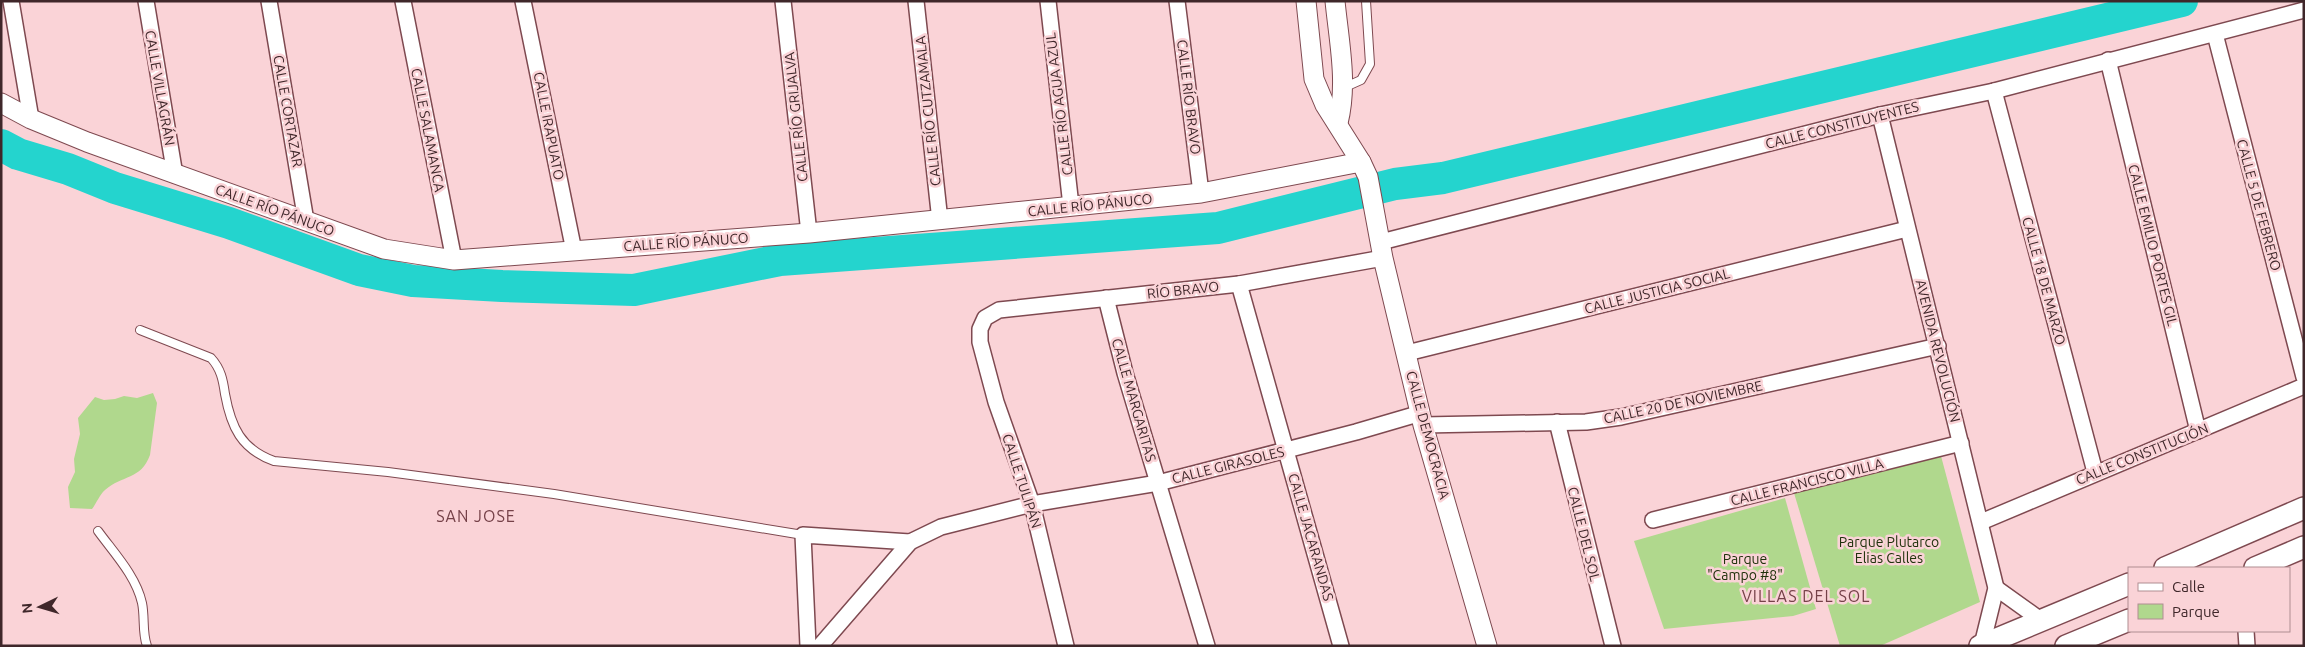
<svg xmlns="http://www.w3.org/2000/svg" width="2305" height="647" viewBox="0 0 2305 647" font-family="Ubuntu,sans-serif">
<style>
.green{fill:#b0d88d}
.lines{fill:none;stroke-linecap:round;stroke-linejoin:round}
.river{stroke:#24d4ce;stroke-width:32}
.service-casing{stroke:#7e4950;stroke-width:10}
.minor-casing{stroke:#7e4950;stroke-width:18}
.tertiary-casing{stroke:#7e4950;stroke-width:21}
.secondary-casing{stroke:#7e4950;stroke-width:24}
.service{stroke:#fff;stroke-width:8}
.minor{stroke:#fff;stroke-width:15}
.tertiary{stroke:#fff;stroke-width:19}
.secondary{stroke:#fff;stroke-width:21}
.labels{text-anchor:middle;stroke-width:5;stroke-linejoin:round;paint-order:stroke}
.street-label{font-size:14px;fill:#3f272a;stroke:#fad3d7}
.park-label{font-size:14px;fill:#20320c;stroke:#fad3d7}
.quarter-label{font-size:16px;letter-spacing:1px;fill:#754148;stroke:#fad3d7}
</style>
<rect width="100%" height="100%" fill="#fad3d7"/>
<!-- green -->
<g class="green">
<path d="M153,393l4,10 -7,52c-9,25 -28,20 -45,35 -5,4 -9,14 -13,19l-22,-1 -2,-21 7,-15 -1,-13 6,-25 -2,-16 17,-21 9,3 11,-1 9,-3 13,2z"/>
<path d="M1941,456l39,146 -100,44h-40l-46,-153z"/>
<path d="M1785,498l31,111 -23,7 -129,13 -30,-88z"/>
</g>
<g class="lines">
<!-- river -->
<path class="river" d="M1,145l17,9 50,15 47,19 114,35 130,47 54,11 89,5 132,4 146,-30 438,-32 177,-44 48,-6 739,-177"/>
<defs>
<g id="service">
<path d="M1343,88l18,-8 9,-16 -4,-63"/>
<path d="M140,330l71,28c10,11 12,22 14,36 6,33 16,55 49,67l114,11 166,22 249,41"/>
<path d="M98,531c16,22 38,45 44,72 3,14 0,30 5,43"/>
</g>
<g id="minor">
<path d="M11,1l20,118"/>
<path d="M146,1l29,174"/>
<path d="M269,1l37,220"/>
<path d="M403,1l51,259"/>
<path d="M523,1l51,250"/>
<path d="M783,1l26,232"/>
<path d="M916,1l24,220"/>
<path d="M1048,1l23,205"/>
<path d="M1177,1l24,192"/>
<path d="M2215,34l89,343"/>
<path d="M2108,60l90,371"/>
<path d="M1994,91l101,381"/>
<path d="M1880,115l116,473 -14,57"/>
<path d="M1381,242l499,-127 114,-24 310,-81"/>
<path d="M1239,284l102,362"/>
<path d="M1106,298l19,75 82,273"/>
<path d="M1407,353l500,-124"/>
<path d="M1557,422l56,224"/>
<path d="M1423,425l163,-3 35,-5 317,-71"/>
<path d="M1653,520l308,-77"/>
<path d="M1981,522l323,-136"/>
<path d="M1996,588l46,33"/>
<path d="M2246,631l1,15"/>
<path d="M808,646l-5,-111 107,7"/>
<path d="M820,646l90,-104 31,-15 91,-23 126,-21 198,-51 65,-19"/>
<path d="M1066,646l-34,-142 -36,-102 -16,-60v-13l5,-11 14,-8 240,-26 144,-26"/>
</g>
<g id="tertiary">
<path d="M1306,1l8,78 11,26 36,57 7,15 15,81 40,167 64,221"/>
<path d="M1335,1c4,41 13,82 3,122"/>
<path d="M1,103l30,16 56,23 297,107 70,11 355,-27 392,-40 160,-31"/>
</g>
<g id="secondary">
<path d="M2165,568l139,-60"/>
<path d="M2255,568l49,-21"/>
<path d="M1980,646l149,-62"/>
<path d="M2066,646l63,-26"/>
</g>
</defs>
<!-- service casing -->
<use href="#service" class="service-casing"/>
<!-- minor casing -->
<use href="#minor" class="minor-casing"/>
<!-- tertiary casing -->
<use href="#tertiary" class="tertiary-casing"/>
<!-- secondary casing -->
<use href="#secondary" class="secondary-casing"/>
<!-- service -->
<use href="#service" class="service"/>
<!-- minor -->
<use href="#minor" class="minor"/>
<!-- tertiary -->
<use href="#tertiary" class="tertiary"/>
<!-- secondary -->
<use href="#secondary" class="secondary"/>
</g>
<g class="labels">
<!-- street labels -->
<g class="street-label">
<text transform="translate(160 88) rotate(80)" y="5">CALLE VILLAGRÁN</text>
<text transform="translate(1189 97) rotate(83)" y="5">CALLE RÍO BRAVO</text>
<text transform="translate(1059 104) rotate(-97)" y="5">CALLE RÍO AGUA AZUL</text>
<text transform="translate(288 111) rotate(80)" y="5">CALLE CORTAZAR</text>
<text transform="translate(928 111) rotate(-96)" y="5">CALLE RÍO CUTZAMALA</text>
<text transform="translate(796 117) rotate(-96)" y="5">CALLE RÍO GRIJALVA</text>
<text transform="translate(1842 125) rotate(-14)" y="5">CALLE CONSTITUYENTES</text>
<text transform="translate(549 126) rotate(79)" y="5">CALLE IRAPUATO</text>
<text transform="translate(428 130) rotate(79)" y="5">CALLE SALAMANCA</text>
<text transform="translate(1090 205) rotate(-6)" y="5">CALLE RÍO PÁNUCO</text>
<text transform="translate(2259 205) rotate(75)" y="5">CALLE 5 DE FEBRERO</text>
<text transform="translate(275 210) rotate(20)" y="5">CALLE RÍO PÁNUCO</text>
<text transform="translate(686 242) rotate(-4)" y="5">CALLE RÍO PÁNUCO</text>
<text transform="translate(2153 245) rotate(76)" y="5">CALLE EMILIO PORTES GIL</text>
<text transform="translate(2044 281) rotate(75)" y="5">CALLE 18 DE MARZO</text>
<text transform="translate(1183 290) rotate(-6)" y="5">RÍO BRAVO</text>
<text transform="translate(1657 291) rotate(-14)" y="5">CALLE JUSTICIA SOCIAL</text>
<text transform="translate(1938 351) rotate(76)" y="5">AVENIDA REVOLUCIÓN</text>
<text transform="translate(1134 400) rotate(74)" y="5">CALLE MARGARITAS</text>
<text transform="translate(1683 402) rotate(-12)" y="5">CALLE 20 DE NOVIEMBRE</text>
<text transform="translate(1428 435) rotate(75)" y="5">CALLE DEMOCRACIA</text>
<text transform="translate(2142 454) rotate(-22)" y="5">CALLE CONSTITUCIÓN</text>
<text transform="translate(1228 465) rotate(-14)" y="5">CALLE GIRASOLES</text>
<text transform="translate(1022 481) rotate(72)" y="5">CALLE TULIPÁN</text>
<text transform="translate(1807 482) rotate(-14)" y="5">CALLE FRANCISCO VILLA</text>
<text transform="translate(1584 534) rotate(76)" y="5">CALLE DEL SOL</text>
<text transform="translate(1311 537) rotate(74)" y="5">CALLE JACARANDAS</text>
</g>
<!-- park labels -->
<g class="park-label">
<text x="1889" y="547">Parque Plutarco<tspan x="1889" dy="16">Elias Calles</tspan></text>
<text x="1745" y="564">Parque<tspan x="1745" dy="16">"Campo #8"</tspan></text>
</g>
<!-- quarter labels -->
<g class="quarter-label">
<text x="476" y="522">SAN JOSE</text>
<text x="1806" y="602">VILLAS DEL SOL</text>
</g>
</g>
<!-- border -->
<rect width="2305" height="647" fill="none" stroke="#3f272a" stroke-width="5"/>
<!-- legend -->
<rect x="2128" y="567" width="162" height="65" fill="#fad3d7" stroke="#af8e92"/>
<rect x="2138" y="583" width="25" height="8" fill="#ffffff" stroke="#af8e92"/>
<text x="2172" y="592" font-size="15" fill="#3f272a">Calle</text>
<rect x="2138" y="604" width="25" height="15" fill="#b0d88d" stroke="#af8e92"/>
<text x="2172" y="617" font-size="15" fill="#3f272a">Parque</text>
<!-- north arrow -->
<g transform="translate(40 607) rotate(265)" stroke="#fad3d7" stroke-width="4" paint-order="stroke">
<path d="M0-4L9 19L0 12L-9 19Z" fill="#3f272a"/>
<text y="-8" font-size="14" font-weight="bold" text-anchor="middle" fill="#3f272a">N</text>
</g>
</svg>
